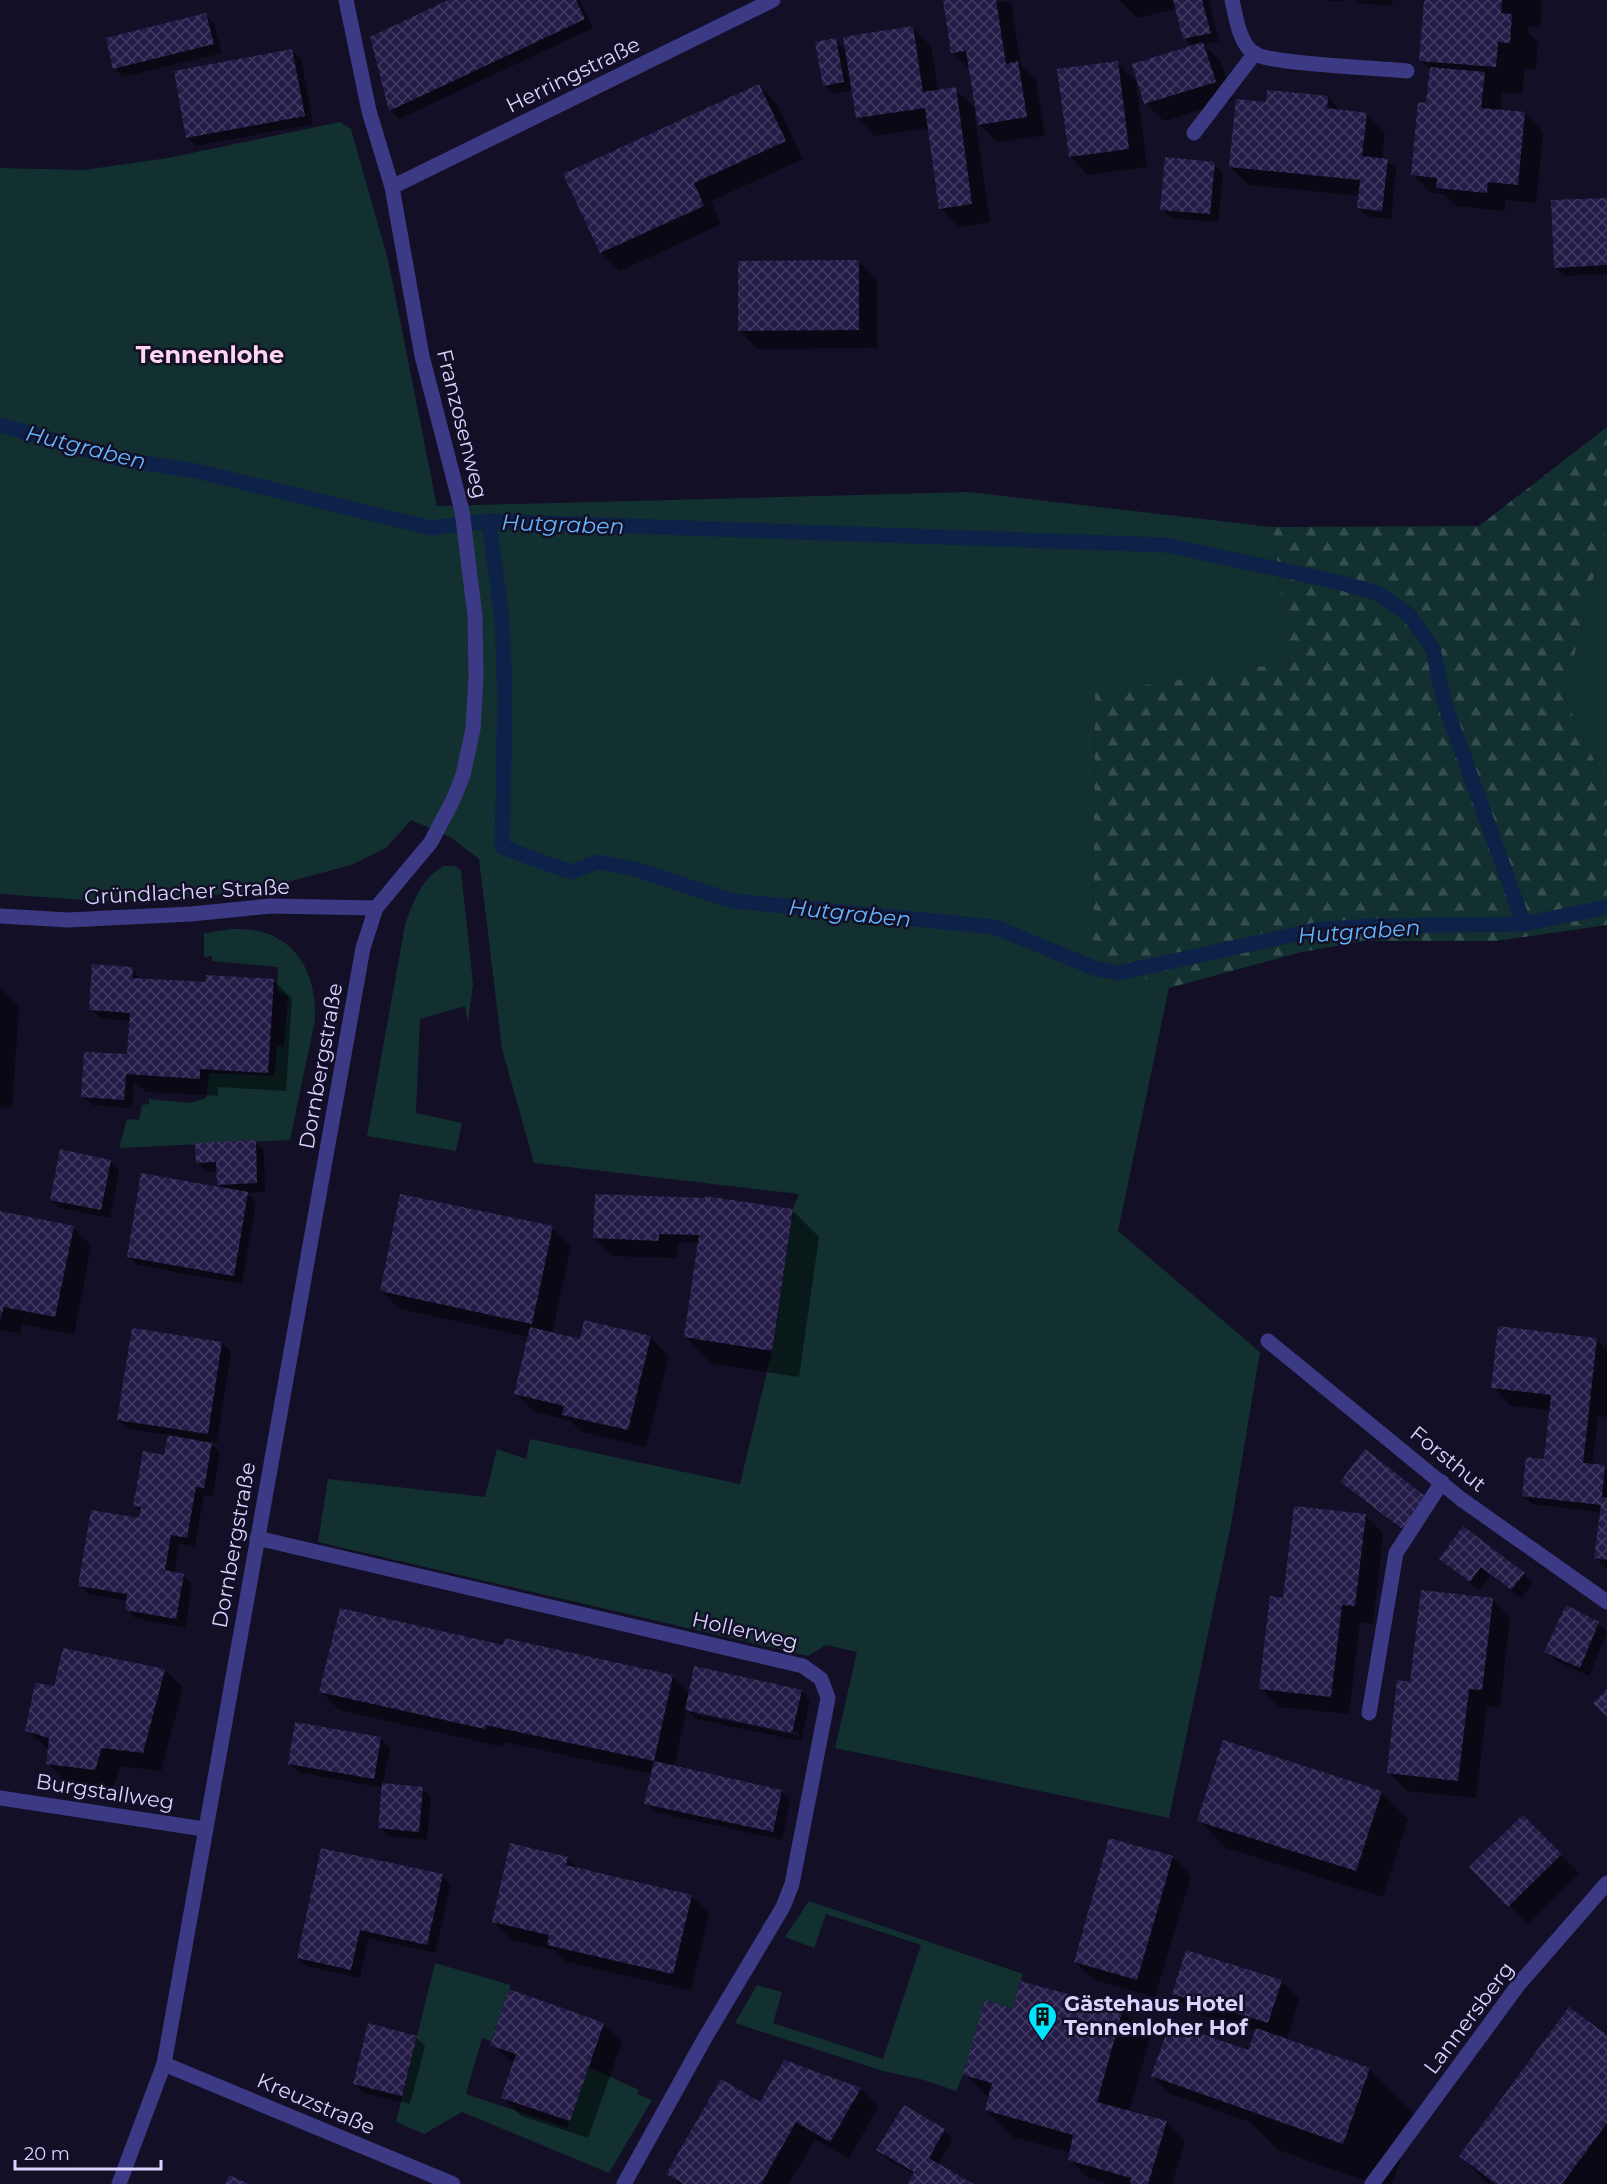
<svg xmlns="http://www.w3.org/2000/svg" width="1607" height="2184" viewBox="0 0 1607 2184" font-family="Montserrat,sans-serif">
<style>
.grass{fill:#12302f}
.forest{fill:url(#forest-firs)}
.shadow{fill:#0007;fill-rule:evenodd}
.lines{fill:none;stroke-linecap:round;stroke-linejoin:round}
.stream{stroke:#0c2248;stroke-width:15}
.building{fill:url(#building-cross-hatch)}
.lane{stroke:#3d3a85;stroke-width:15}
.street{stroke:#3d3a85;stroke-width:15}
.labels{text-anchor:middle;stroke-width:5;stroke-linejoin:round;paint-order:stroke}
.street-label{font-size:21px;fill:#d9d4ff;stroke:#130f26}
.poi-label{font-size:21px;font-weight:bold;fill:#d9d4ff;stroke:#130f26;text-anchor:start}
.water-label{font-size:22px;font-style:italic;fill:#62b6ff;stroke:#130f26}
.quarter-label{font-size:24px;font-weight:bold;fill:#ffd6f0;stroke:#130f26}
</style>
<defs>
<pattern id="forest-firs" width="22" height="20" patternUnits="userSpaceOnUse" patternTransform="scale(1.5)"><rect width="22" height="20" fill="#12302f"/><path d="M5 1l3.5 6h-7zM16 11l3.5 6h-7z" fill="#344d4e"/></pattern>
<pattern id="building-cross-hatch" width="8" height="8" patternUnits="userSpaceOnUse" patternTransform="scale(1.5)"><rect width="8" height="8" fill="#241b47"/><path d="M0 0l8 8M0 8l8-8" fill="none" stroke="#433b63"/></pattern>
</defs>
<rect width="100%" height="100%" fill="#130f26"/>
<!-- grass -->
<g class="grass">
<path d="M340,122l11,7 37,131 49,246 532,-14 304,35 17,135 -195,32 -2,262 76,32 -51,243 142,121 -29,173 -62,293 -334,-70 22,-96 -31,-7 -18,11 -490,-114 10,-63 157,18 12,-48 29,10 4,-20 210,45 32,-133 21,-142 6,-15 -265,-31 -32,-114 -23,-190 -29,-22 -39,-17 -25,28 -35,17 -93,25 -75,8 -84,3 -99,-7v-726l84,2 84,-12z"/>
<path d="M1607,523v264l-43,-90z"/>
<path d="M443,866h12l6,4 12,114 -5,39 -3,-17 -45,13 -4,94 46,10 -6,28 -89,-15 38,-211c9,-25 16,-45 38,-59z"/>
<path d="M233,929c57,-2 84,37 82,91l-25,120 -171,8 8,-29 12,1 3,-15 7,-1v-5l41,4 16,-5 3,-25 65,3 3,-30 7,1 4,-50 -11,-8 1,-22 -66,-6v-5l-8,1v-24z"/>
<path d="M809,1901l214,73 -10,35 -28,-8 -22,74 -7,16 -32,-11 -41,-9 -148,-48 22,-38 25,7 -9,31 110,36 38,-114 -95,-31 -12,34 -29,-11z"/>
<path d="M435,1963l76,22 -20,56 -9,-3 -16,56 101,34 22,-61 50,23 -2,4 15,6 -43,73 -147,-61 -38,22 -28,-12z"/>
</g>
<!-- forest -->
<path class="forest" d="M1607,427v96l-43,174 43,90v138l-111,16h-133l-61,11 -133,36 -76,-31 2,-264 195,-31 -17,-135 206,-1z"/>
<!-- shadow -->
<g class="shadow">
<path d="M451,0h128l14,28 -194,91 -8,-9z"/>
<path d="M944,0l67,2 10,64 15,15 9,54 -47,8 -19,-19 -8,-54 -18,-18z"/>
<path d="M1119,0h93l-3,1 10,40 -15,4 17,17 12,38 -69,21 -19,-18 48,-56 -9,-9 -7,-29 -40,9z"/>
<path d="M1323,0h22v2z"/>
<path d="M1357,0h36l-1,6 -32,-3z"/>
<path d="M1426,0h116l-2,28 -11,-2 -1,6 10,10 -2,27 -11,-1 -3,26 -20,-2 -2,19 25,3 18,18 -7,71 -30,-3 -1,11 -49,-5 -12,-12 -13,-1 -19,-19 16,-70 3,-33 -11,-11z"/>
<path d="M205,15l9,9 8,29 -99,24 -9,-9z"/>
<path d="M913,28l18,18 7,45 17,-2 22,21h-3l16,112 -31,5 -18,-18 -12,-81 -54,8 -18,-19 -4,-27 -20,4 -9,-9 11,-45 12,12z"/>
<path d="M292,51l9,8 12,65 -117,22 -9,-9z"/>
<path d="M1117,63l19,18 11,86 -59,8 -18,-19z"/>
<path d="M759,85l18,19 26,55 -92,42 10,23 -101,47 -19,-19 -36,-77z"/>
<path d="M1328,97l14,15 24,2 19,19 -3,27h5l9,9 -5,50 -24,-3 -9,-9 2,-11 -111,-11 -19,-18 38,-63z"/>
<path d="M1214,164l9,9 -5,49 -47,-4 -9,-9z"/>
<path d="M1607,199v75l-43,2 -9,-9z"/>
<path d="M859,262l18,18v68l-119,1 -19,-19z"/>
<path d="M132,969l9,11 66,4 67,-3 18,18 -6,92 -68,-4v9l-72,-4 -12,-11 -2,27 -40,-3 -9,-9 46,-40 2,-35 -31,-3 -9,-9z"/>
<path d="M0,988l19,19 -7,101 -12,-1z"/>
<path d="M255,1142l9,9 1,41 -18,1 9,9 -14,82 -105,-19 -9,-9 94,-67 -4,-4v-14l-12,1 -8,-9z"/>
<path d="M110,1161l9,9 -9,48 -50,-10 -9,-9z"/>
<path d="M792,1210l27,27 -20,140 -86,-13 -27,-27 13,-94 -21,-1 -1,16 -64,-2 -18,-18z"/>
<path d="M0,1213l73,14 18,19 -17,89 -52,-11 -2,10 -20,-4z"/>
<path d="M552,1228l19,18 -19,88 29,7 69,-4 19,19 -23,91 -64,-15 -12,-11 -36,-10 -19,-18 14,-56 -129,-28 -19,-18z"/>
<path d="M1596,1339l11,11v67l-9,-1 -6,50 15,3v100l-11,-11 5,-46 -69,-8 -9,-9 23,-35 5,-50 -40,-4 -18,-19z"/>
<path d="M222,1343l9,9 -14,91 -8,-2 11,12 -7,43 -9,-1 -9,51 -16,-3 -5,31 9,1 9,9 -7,44 -50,-10 -8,-9 1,-8 -40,-7 -9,-9 61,-65 1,-8 -7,-7 31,-49 4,-21 -42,-6 -9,-9z"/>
<path d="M1342,1482l83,16 -14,39 -60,-46z"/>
<path d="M1365,1515l18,18 -10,91 -13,-2 -11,92 -70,-7 -18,-18 23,-90z"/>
<path d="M1441,1559l83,15 9,9 -12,15 -31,-23 -11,15z"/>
<path d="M1492,1599l18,18 -10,91 -13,-2 -11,92 -69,-7 -19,-19 23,-89z"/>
<path d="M1567,1607l32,17 8,8 -18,44 -34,-16 -9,-9z"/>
<path d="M504,1647l168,29 18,18 111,-3 9,9 -9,41 -105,-22 -9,-9 -13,57 107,24 9,9 -8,40 -127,-28 -9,-9 6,-29 -148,-32 -1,5 -164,-37 -18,-19zM695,1711l104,22v3l-104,-22z"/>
<path d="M165,1670l18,18 -22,83 -41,-5 -7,22 -47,-6 -18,-19 1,-13 -23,-20 29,-43z"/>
<path d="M297,1724l84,15 9,9 -7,36 39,4 9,9 -4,43 -39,-4 -8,-9 3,-39 -85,-16 -9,-9z"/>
<path d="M1381,1792l27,27 -25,78 -157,-49 -27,-27z"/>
<path d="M1523,1817l56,56 -51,51 -56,-57z"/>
<path d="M1172,1857l19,19 -36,121 -61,-17 -19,-18z"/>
<path d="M567,1858l12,12 112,26 18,18 -18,77 -124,-29 -13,-12 -42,-10 -18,-18z"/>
<path d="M442,1876l9,9 -16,68 -67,-15 -8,40 -53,-12 -9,-9z"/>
<path d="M1281,1981l18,18 -12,41 82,29 47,47 -24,68h-18l-96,-34 -28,-28 -79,-28 -18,-18 94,-24 10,-21 -65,-19 -18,-18z"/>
<path d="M1021,1982l102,29 27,27 -21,74 38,10 18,19 -13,43h-63l-21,-6 -19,-19 2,-6 -58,-16 -27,-27 3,-12 -24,-24 49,-63z"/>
<path d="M603,2024l19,18 -34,96 -67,-22 -18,-19 11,-33 -22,-20z"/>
<path d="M416,2037l9,9 -15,58 -46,-11 -9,-9z"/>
<path d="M1607,2037v147h-119l-27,-28z"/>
<path d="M860,2089l18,18 -29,52 -34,-20 -26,45h-110l-11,-11 93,-69z"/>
<path d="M904,2107l40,23 9,9 -15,26 32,19h-61l6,-9 -28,-16 -9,-9z"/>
</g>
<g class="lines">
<!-- stream -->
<g class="stream">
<path d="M0,425l119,34 77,12 235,57 58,-7 13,99 3,79 -3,148 69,25 27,-10 37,7 98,32 262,26 99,41 24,5 197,-43 53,-4 156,-2 83,-17"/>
<path d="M489,521l677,24 172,37 39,11 32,22 24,34 11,53 80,222"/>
</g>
</g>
<!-- building -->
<g class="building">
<path d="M448,0h128l9,19 -196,92 -19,-74z"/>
<path d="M943,0h53l10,64 12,-3 9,56 -49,8 -12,-74 -15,2z"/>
<path d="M1173,0h29l9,33 -28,6z"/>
<path d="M1424,0h78l-1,13 11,1 -2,29 -12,-1 -2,25 -77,-6z"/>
<path d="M206,13l8,31 -101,25 -7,-31z"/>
<path d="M913,26l10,66 33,-5 16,117 -33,5 -14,-101 -69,10 -13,-81z"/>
<path d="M836,38l8,44 -21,4 -8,-44z"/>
<path d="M1203,42l13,40 -72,22 -12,-40z"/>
<path d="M292,49l13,67 -119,22 -12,-67z"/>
<path d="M1118,61l11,88 -60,8 -12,-88z"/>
<path d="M1430,67l55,5 -4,36 44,4 -7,73 -30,-3 -1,11 -51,-5 1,-10 -26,-3 7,-73 8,1z"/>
<path d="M759,84l27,57 -92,42 10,23 -104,47 -37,-79z"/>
<path d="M1267,90l61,6 -1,12 40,5 -5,43 26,3 -6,52 -25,-3 3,-28 -131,-13 7,-68 30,3z"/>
<path d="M1165,157l50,5 -5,52 -50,-4z"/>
<path d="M1607,198v67l-53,3 -3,-68z"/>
<path d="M859,260v70l-121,1v-70z"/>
<path d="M92,964l41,3 -1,11 74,4v-7l68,4 -6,94 -68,-4v10l-74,-5 -2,26 -43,-3 3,-45 43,2 3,-41 -41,-3z"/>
<path d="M256,1140l1,43 -40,2 -1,-23 -20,1 -1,-20z"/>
<path d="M60,1149l51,11 -10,50 -51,-10z"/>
<path d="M141,1173l107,19 -14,84 -107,-19z"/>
<path d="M400,1194l153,32 -21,98 -152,-33z"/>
<path d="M595,1194l110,4v-2l88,13 -21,142 -88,-14 15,-102 -40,-1v7l-66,-3z"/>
<path d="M0,1211l74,15 -19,91 -51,-10 -4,13z"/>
<path d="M584,1320l67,16 -23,94 -66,-15 2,-9 -50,-12 16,-67 50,12z"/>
<path d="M1498,1326l99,12 -14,125 22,2 -3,32 5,1v62l-13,-2 7,-53 -79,-9 4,-39 18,2 7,-64 -60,-7z"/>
<path d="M132,1328l90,14 -14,92 -91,-14z"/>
<path d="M168,1435l44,8 -8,45 -8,-1 -9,51 -16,-3 -6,35 19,4 -8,45 -51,-9 2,-16 -49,-8 13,-76 48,8 2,-11 -8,-1 10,-55 21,4z"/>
<path d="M1365,1449l61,48 -24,32 -62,-47z"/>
<path d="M1294,1506l72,8 -11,92 -13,-1 -11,92 -72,-8 11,-93 13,2z"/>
<path d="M1463,1526l62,47 -14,17 -30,-23 -11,15 -31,-23z"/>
<path d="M1421,1590l72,8 -11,92 -13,-1 -11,92 -71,-8 10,-93 13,2z"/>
<path d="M1566,1605l33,17 -19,46 -36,-16z"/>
<path d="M340,1608l163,37 2,-7 168,37 -19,86 -168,-36 -1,4 -166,-37z"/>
<path d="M63,1648l102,21 -22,84 -41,-5 -7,22 -49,-6 3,-26 -24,-7 10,-48 19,3z"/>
<path d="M694,1666l108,24 -10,43 -107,-23z"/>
<path d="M1607,1689v28l-14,-14z"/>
<path d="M295,1722l86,15 -7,42 -86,-15z"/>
<path d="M1223,1740l159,51 -26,80 -159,-50z"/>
<path d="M654,1761l128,29 -9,42 -129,-28z"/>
<path d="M382,1783l41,4 -4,45 -41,-4z"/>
<path d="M1523,1815l39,39 -54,53 -39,-40z"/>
<path d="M1109,1838l64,18 -36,124 -63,-18z"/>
<path d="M510,1843l58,14 -2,8 126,30 -19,79 -126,-29 2,-10 -57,-13z"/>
<path d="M321,1848l122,26 -16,71 -67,-15 -9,40 -54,-12z"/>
<path d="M1186,1950l96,30 -14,43 -96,-29z"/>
<path d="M1020,1981l103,28 -26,93 70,19 -19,63h-18l1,-6 -63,-18 5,-25 -88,-25 7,-27 -29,-8 22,-75 28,9z"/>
<path d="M509,1989l95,34 -34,98 -69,-23 15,-44 -26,-9z"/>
<path d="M1569,2007l38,28v88l-45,61h-66l-37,-28z"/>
<path d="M368,2023l49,13 -15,60 -49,-12z"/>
<path d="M1170,2023l78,27 8,-22 114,40 -27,76 -192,-68z"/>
<path d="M784,2060l77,28 -31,54 -34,-20 -35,62h-77l-18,-10 55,-95 39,23z"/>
<path d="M904,2105l41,24 -16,29 44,26h-65l6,-12 -38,-22z"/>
<path d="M229,2175l21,9h-25z"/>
</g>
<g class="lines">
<!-- lane -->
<g class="lane">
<path d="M1232,0c4,17 7,44 23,54 17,10 125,14 152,17"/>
<path d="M1194,133l61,-80"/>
<path d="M1369,1713l27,-160 46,-71"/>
<path d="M0,1798l204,31"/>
</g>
<!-- street -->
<g class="street">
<path d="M392,187l381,-187"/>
<path d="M0,916l68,4 123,-6 79,-8 106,2"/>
<path d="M1268,1341l193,158 146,103"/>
<path d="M257,1538l546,128 18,13 7,19 -36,186 -9,23 -77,129 -82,148"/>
<path d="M164,2064l289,120"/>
<path d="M119,2184l45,-120 199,-1116 13,-40 55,-66 22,-42 10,-25 10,-46 3,-52 -1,-61 -13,-105 -40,-155 -30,-169 -23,-76 -23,-111"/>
<path d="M1372,2184l147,-200 88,-101"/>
</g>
</g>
<!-- icons -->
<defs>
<symbol id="building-pin" viewBox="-11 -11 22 30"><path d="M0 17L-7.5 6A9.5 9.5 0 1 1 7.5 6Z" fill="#00e5ff" stroke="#130f26"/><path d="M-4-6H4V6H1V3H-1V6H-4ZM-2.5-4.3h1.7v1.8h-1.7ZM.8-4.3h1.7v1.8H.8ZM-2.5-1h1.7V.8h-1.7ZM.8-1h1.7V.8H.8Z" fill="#111"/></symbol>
</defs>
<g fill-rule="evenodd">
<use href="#building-pin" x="1026" y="2000" width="33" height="45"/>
</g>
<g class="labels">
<!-- street labels -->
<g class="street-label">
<text transform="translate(573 75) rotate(-26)" y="7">Herringstraße</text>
<text transform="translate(462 424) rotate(76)" y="7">Franzosenweg</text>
<text transform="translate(187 892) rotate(-3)" y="7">Gründlacher Straße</text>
<text transform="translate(321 1066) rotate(-80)" y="7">Dornbergstraße</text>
<text transform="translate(1448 1459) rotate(39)" y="7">Forsthut</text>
<text transform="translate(234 1545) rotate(-80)" y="7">Dornbergstraße</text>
<text transform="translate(745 1631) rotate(13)" y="7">Hollerweg</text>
<text transform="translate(105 1792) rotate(9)" y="7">Burgstallweg</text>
<text transform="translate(1469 2018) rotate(-53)" y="7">Lannersberg</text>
<text transform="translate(316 2104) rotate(23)" y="7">Kreuzstraße</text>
</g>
<!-- poi labels -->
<g class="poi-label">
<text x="1064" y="2011">Gästehaus Hotel<tspan x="1064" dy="24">Tennenloher Hof</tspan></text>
</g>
<!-- water labels -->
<g class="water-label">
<text transform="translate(86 447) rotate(14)" y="8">Hutgraben</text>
<text transform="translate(563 524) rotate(2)" y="8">Hutgraben</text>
<text transform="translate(850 913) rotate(6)" y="8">Hutgraben</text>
<text transform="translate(1359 931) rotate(-4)" y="8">Hutgraben</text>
</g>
<!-- quarter labels -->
<g class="quarter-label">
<text x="210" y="363">Tennenlohe</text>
</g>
</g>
<!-- scale -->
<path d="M15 2160v9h146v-9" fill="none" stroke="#d9d4ff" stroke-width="3"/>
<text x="24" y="2160" font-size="18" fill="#d9d4ff" stroke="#130f26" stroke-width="4.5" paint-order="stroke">20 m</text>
</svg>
